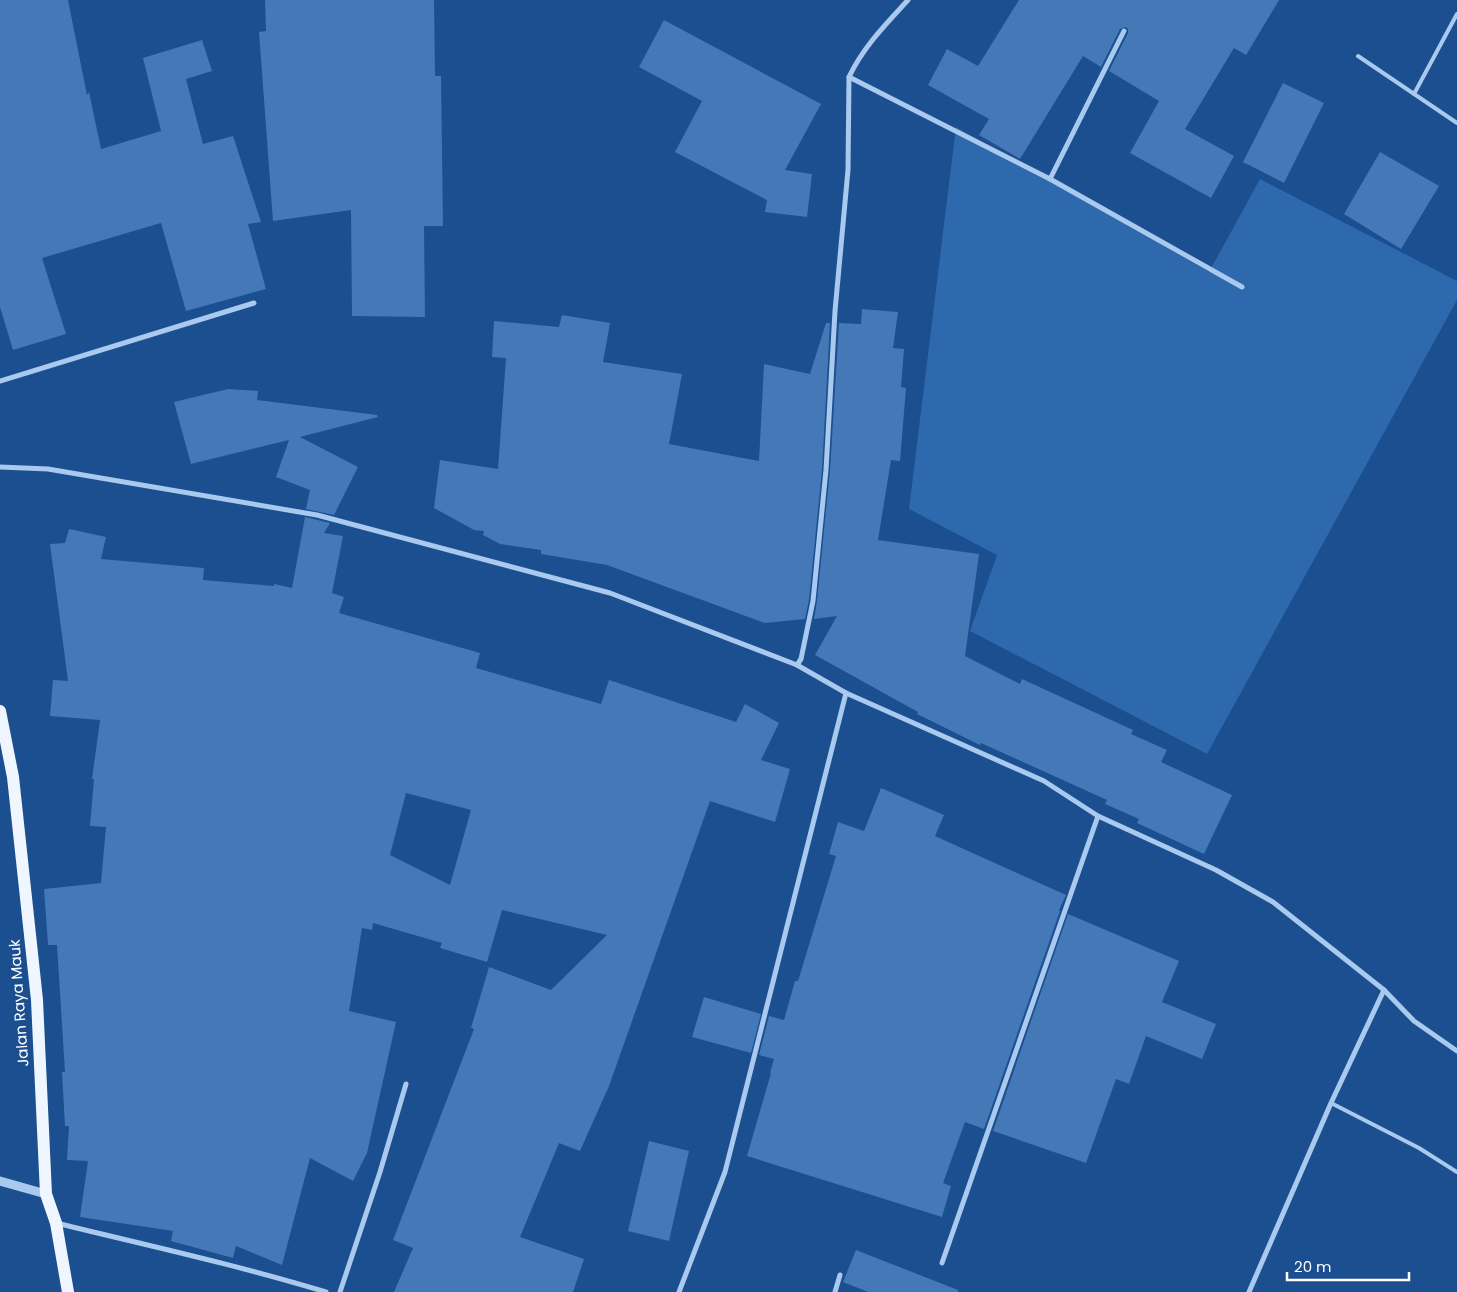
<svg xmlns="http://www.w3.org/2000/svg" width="1457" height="1292" viewBox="0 0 1457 1292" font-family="Poppins,sans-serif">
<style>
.green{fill:#2e69ad}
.building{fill:#4478b7;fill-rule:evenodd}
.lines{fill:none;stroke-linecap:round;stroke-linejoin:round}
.service{stroke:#a9c9ee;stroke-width:4}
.minor{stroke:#a9c9ee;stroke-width:5}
.tertiary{stroke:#a9c9ee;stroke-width:9}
.primary{stroke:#f0f6ff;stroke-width:12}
.labels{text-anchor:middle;stroke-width:4.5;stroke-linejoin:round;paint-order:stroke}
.street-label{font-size:15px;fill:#fff;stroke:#1b4f8f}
</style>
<rect width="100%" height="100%" fill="#1b4f8f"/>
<!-- green -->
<path class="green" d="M956,127l253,145 51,-93 197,102v19l-250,454 -237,-123 27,-76 -88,-46z"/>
<!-- building -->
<g class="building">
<path d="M0,0h68l19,95 2,-3 12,57 60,-18 -18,-73 59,-18 10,31 -26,8 17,65 30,-8 28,86 -13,2 18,65 -80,22 -25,-88 -119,35 24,76 -53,16 -13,-43z"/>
<path d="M265,0h169l1,76h6l2,150h-19l1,91 -73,-1 -1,-106 -78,11 -14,-189 7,-1z"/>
<path d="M1019,0h260l-33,55 -12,-7 -49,81 49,27 -23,42 -81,-45 29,-52 -50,-30 19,-38v-4l-2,-2 -6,2 -19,38 -18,-11 -63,103 -41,-24 10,-16 -61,-34 19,-36 31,17z"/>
<path d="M664,20l157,84 -36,66 27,4 -5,43 -42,-5 2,-12 -92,-48 27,-51 -63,-34z"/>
<path d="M1283,83l41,20 -40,80 -41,-21z"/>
<path d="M1380,152l59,34 -38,63 -57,-35z"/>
<path d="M862,309l36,3 -5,36 11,1 -3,38 5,1 -6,73 -9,-1 -13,80 101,14 -14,102 55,28 2,-5 111,51 -2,4 36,16 -6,12 71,33 -28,59 -67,-31 2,-4 -34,-15 2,-4 -126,-57 -1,2 -63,-31 1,-2 -103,-57 22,-39 -23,3 3,-18 13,-131 9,-147 22,1z"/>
<path d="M562,315l48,8 -7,39 79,12 -13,70 90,17 5,-97 46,10 16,-51h4l-8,147 -13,130 -4,19 -40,4 -158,-58 -66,-11v-4l-41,-6 -17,-9 1,-4 -10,-1 -40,-22 6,-48 58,9 8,-111 -14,-1 2,-36 65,6z"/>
<path d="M228,389l30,2 -1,9 120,15 1,2 -78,20 58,30 -24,48 -28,-6 4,-19 -34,-13 13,-37 -98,24 -17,-62z"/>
<path d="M305,517l25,6 -6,10 19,3 -11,57 12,4 -5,16 141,40 -4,15 125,36 8,-24 127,42 9,-18 34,19 -18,37 29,9 -15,53 -65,-21 -101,285 -29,65 -21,-8 -39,94 64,22 -11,33h-179l19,-44 -20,-8 81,-211 -3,-1 18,-61 62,23 56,-55 -105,-25 -15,52 -47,-14 2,-5 -69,-20 -1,7 -10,-2 -13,83 47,11 -29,131 -14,28 -43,-23 -28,107 -46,-19 -3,12 -62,-17 2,-10 -93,-14 8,-56 -21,-1 2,-34h-4l-3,-54h3l-8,-127h-9l-4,-56 57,-6 5,-56 -16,-1 4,-47h-2l8,-59 -50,-4 3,-36 15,1 -18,-137 15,-1 4,-14 37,8 -5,22 103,9 -1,12 71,6v-2l18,4zM406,793l65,17 -21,75 -60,-30z"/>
<path d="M881,788l63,27 -9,21 131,59 -7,15 1,1 -76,218 -19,-7 -22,61 8,3 -9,31 -195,-61 24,-83h-1l4,-14 -15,-4 10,-39 15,4 11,-39h3l38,-125 -7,-2 9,-32 26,9z"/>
<path d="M1068,914l111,47 -17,41 54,22 -14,35 -56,-23 -17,48 -13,-5 -30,84 -93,-32z"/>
<path d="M704,997l57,17 -10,39 -59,-16z"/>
<path d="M649,1141l40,10 -20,90 -41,-10z"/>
<path d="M856,1250l102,40v2h-90l-25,-10z"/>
</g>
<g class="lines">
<!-- service -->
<g class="service">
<path d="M1358,56l99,67"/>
<path d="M1414,94l43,-80"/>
<path d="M1331,1103l88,45 38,24"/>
</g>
<!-- minor -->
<g class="minor">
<path d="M849,77l201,102 192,108"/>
<path d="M1050,179l74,-148"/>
<path d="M0,381l254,-78"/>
<path d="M0,467l48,2 269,46 293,78 187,72 49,28 198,88 54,35 118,54 57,32 111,88 30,31 43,30"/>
<path d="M797,665l4,-6 12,-58 13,-131 9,-159 13,-141 1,-93c14,-30 37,-53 59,-77"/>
<path d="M56,1223c90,22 181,42 270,69"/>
<path d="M942,1263l156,-447"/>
<path d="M340,1292l40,-120 26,-88"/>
<path d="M679,1292l46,-120 121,-479"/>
<path d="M835,1292l5,-17"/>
<path d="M1249,1292l82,-189 53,-113"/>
</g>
<!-- tertiary -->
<path class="tertiary" d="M0,1181l46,13"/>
<!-- primary -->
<path class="primary" d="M0,711l13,66 24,223 9,194 10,29 12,69"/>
</g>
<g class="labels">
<!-- street labels -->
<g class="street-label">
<text transform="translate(19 1003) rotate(-94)" y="5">Jalan Raya Mauk</text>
</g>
</g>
<!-- scale -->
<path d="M1287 1272v8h122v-8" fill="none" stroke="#ffffff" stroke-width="2.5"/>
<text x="1294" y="1272" font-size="15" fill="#ffffff" stroke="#1b4f8f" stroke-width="4" paint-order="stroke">20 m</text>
</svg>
